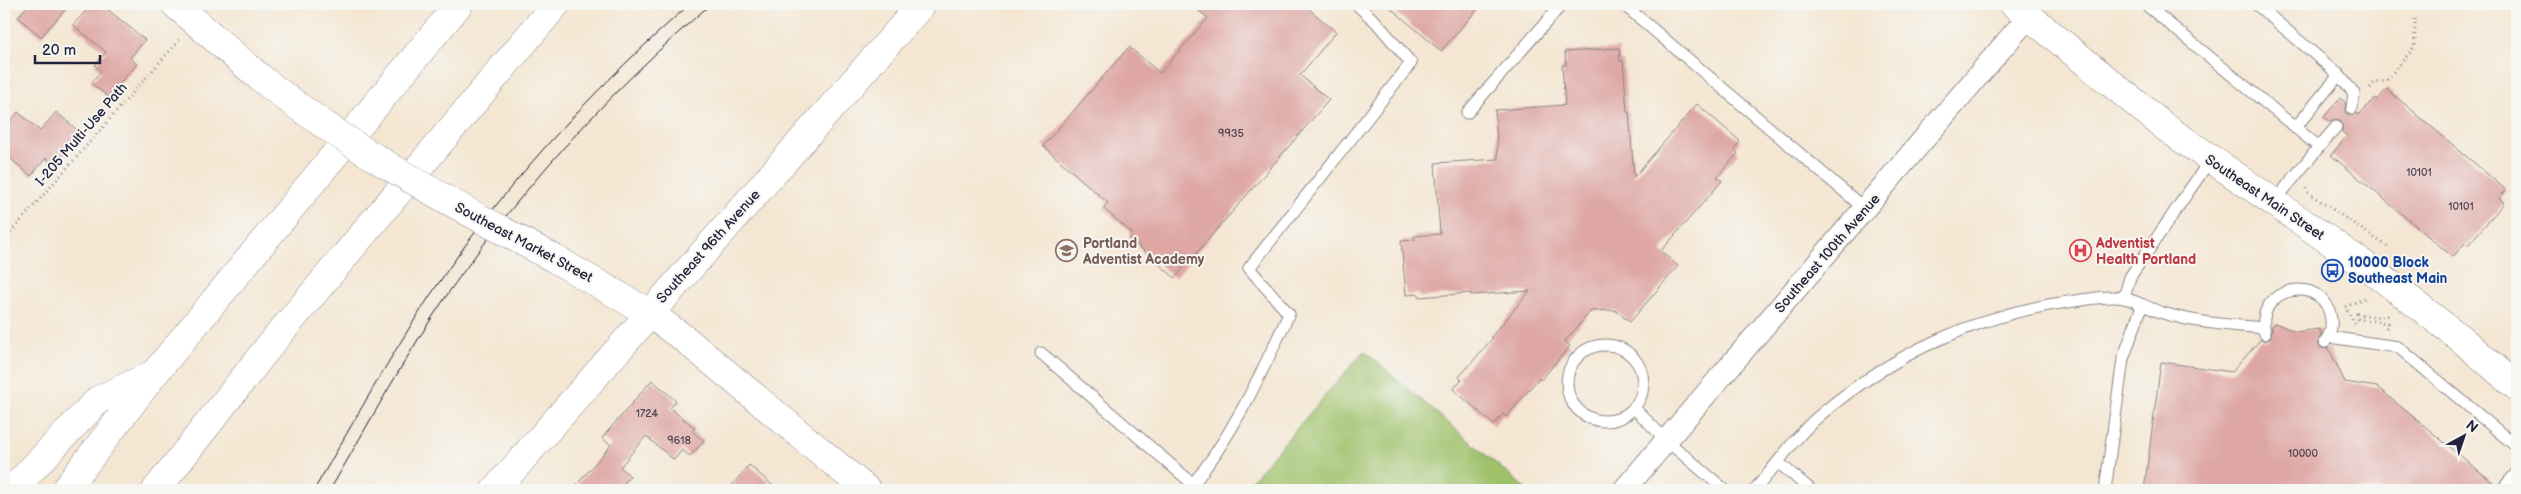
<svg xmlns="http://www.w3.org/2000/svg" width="2521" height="494" viewBox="0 0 2521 494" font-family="'Balsamiq Sans',sans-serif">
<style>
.green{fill:#9ec16a;stroke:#607252}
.building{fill:#dea7a4}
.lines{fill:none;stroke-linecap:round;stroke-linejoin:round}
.service-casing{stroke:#8b8486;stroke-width:13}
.minor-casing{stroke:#8b8486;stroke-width:24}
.tertiary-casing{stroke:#8b8486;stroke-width:29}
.motorway-casing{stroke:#8b8486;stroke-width:29}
.path{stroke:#8b8486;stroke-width:3;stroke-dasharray:1 4;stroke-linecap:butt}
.service{stroke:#fff;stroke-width:11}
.minor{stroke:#fff;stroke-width:22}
.tertiary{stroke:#fff;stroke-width:28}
.motorway{stroke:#fff;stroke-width:28}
.tram{stroke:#22223b;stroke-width:1}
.tertiary-bridge-casing{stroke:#8b8486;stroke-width:29;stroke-linecap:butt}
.tertiary-bridge{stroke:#fff;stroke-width:28}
.labels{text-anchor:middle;stroke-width:4;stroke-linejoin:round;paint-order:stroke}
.number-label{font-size:11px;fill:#514355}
.street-label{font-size:14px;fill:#22223b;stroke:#f6f6f2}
.education-label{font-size:14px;font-weight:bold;fill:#785e54;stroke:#f6f6f2;text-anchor:start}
.health-label{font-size:14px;font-weight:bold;fill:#be3a42;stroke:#f6f6f2;text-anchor:start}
.transit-label{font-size:14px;font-weight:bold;fill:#164399;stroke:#f6f6f2;text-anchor:start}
</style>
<rect width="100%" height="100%" fill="#f6f6f2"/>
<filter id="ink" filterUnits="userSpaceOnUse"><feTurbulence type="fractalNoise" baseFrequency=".02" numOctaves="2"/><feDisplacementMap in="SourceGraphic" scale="10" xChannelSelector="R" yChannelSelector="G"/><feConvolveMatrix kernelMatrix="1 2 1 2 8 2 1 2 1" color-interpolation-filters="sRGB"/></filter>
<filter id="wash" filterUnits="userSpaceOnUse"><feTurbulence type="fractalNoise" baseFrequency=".0096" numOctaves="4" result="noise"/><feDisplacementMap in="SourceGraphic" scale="20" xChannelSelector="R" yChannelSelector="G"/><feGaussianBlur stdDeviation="1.12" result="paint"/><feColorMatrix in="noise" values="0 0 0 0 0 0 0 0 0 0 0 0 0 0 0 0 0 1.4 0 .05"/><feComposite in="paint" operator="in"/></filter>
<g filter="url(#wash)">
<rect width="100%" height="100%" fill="#f4e6d2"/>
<!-- green -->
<path class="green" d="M1364,351l163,139h-284z"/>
<g id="blocks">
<!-- building -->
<g class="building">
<path d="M29,4h41l-29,33 -23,-20z"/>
<path d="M92,4h9l44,36 -15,18 7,6 -29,33 -17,-14 10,-12 -6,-6 11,-13 -33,-27z"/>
<path d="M1191,4h112l33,28 -36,43 29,25 -154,178 -46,-40 3,-5 -29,-25 5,-5 -65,-57 86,-99 31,26 48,-55z"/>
<path d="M1386,4h96l-41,47z"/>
<path d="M1619,48l1,13h3l4,51h2l5,65 63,-73 43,37 -6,8 4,4 -21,24 5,4 -61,70 17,15 -48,56 -15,-12 -24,1 -26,30 5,5 -29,34 -2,-2 -33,39 -3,-3 -9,11 -41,-36 9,-10 -3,-2 34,-39 -2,-1 39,-46 -59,4v-2l-52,4v-3l-13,1 -5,-54 14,-1 -1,-4 26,-2 -5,-71 63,-4 -3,-49 70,-5 -3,-40h4l-1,-13z"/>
<path d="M2387,89l119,101 -7,9 5,4 -36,42 -3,-2 -12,14 -122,-102 16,-19 -5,-4 1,-7 -3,-4 -6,-1 -4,2 -6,-5 16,-19 5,4 2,12h13l15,-16 2,2z"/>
<path d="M18,112l22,19 16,-19 25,21 -27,32 -8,-7 -15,18 -27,-23v-24z"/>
<path d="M2275,323l21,9 23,-3 2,4 -3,12 3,3 8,1 16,33 32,5 119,98 -1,5h-351l17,-128 71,10 28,-32 6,1 5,-3 1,-12z"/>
<path d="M652,380l24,21 -6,7 25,20 -3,3 12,10 -14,15 -8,-6 -8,10 -28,-24 -26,31 10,9 -12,14h-46l39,-45 -9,-7z"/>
<path d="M749,465l29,25h-50z"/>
</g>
</g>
</g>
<g filter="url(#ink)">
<use href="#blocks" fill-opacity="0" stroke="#8b8486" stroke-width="1"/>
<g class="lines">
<defs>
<g id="service">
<path d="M1623,4l242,205"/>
<path d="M2145,4l174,143 -46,56"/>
<path d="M2256,4l83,71 -44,53"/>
<path d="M2339,75l15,18 -2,15"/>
<path d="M1467,113l95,-109"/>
<path d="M2319,147l17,-20"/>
<path d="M2124,298l6,-21 80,-117"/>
<path d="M2265,334c-12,-50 62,-61 66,-14 1,8 -1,15 -6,22"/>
<path d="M2329,337l69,10 119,100"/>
<circle cx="1605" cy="383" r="38"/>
<path d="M1041,353l152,131"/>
<path d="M1634,408l32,32 59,50"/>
<path d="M1779,463l32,27"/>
<path d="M1188,490c44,-52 72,-114 101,-176l-40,-46 162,-205 -35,-41 -20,-18"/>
<path d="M1754,490c23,-24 39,-52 65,-74 71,-61 162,-104 256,-115 15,-2 33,-6 49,-3 13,3 26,11 39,15 32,10 67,12 101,15"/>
<path d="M2105,490l18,-131 19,-53"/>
<path d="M2502,490l15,-18"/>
</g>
<path id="minor" d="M1624,490l405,-474"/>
<g id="tertiary">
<path d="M175,4l82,71"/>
<path d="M2014,4l151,123 208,144 87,67 57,49"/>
<path d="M555,259l94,54 37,27 181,150"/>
<path d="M495,490l427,-486"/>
</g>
<g id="motorway">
<path d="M12,490l86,-90 51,-24"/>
<path d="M65,490l90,-117 304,-369"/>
<path d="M156,490l114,-145 286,-341"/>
</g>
</defs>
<!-- service casing -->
<use href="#service" class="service-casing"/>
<!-- minor casing -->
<use href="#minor" class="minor-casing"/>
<!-- tertiary casing -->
<use href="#tertiary" class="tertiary-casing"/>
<!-- motorway casing -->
<use href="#motorway" class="motorway-casing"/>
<!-- path -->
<g class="path">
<path d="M2370,88l4,-5 12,-2 29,-35v-28"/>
<path d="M2306,188l1,4 81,55"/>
<path d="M4,224l8,6"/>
<path d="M4,240l176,-201"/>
<path d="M2355,324l-10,-17 20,-9"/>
<path d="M2386,328l2,-2 -1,-3 -29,-4 -1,-5 24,3 8,-2"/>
</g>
<!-- service -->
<use href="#service" class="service"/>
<!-- minor -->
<use href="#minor" class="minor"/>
<!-- tertiary -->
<use href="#tertiary" class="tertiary"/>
<!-- motorway -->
<use href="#motorway" class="motorway"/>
<!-- tram -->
<g class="tram">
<path d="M314,490c44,-75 85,-151 135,-222 70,-99 151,-185 241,-264"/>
<path d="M330,490c39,-67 77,-137 121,-201 75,-106 162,-201 260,-285"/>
</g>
<defs>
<path id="tertiary-bridge" d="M257,75c92,74 194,128 298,184"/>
</defs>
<!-- tertiary-bridge casing -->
<use href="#tertiary-bridge" class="tertiary-bridge-casing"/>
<!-- tertiary-bridge -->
<use href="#tertiary-bridge" class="tertiary-bridge"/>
</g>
</g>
<!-- icons -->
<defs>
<symbol id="school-ring" viewBox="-11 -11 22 22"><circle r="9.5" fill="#f6f6f2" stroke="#8d6e63" stroke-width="1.5"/><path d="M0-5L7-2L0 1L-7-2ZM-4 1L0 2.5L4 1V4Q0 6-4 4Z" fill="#8d6e63"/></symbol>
<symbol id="hospital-ring" viewBox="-11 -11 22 22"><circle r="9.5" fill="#f6f6f2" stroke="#e0444e" stroke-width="1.5"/><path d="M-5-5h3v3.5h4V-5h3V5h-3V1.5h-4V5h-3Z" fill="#e0444e"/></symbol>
<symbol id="bus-ring" viewBox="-11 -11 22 22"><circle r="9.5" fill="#f6f6f2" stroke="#1a4fb4" stroke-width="1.5"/><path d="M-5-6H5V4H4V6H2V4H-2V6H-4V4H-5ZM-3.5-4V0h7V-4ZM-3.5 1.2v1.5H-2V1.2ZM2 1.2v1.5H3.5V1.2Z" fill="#1a4fb4"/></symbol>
</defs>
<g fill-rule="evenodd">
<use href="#school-ring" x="1054" y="238" width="25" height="25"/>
<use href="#hospital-ring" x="2068" y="238" width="25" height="25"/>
<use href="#bus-ring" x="2320" y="258" width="25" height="25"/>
</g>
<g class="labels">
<!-- number labels -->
<g class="number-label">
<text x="1231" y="137">9935</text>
<text x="2419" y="176">10101</text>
<text x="2461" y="210">10101</text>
<text x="647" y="417">1724</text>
<text x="679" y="444">9618</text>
<text x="2303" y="457">10000</text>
</g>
<!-- street labels -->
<g class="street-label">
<text transform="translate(81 134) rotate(-49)" y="5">I-205 Multi-Use Path</text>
<text transform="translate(2265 197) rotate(34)" y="5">Southeast Main Street</text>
<text transform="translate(524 242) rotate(28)" y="5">Southeast Market Street</text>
<text transform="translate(708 246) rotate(-48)" y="5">Southeast 96th Avenue</text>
<text transform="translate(1827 253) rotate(-49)" y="5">Southeast 100th Avenue</text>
</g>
<!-- education labels -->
<g class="education-label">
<text x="1083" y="248">Portland<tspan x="1083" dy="16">Adventist Academy</tspan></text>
</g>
<!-- health labels -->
<g class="health-label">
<text x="2096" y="248">Adventist<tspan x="2096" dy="16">Health Portland</tspan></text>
</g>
<!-- transit labels -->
<g class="transit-label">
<text x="2348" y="267">10000 Block<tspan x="2348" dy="16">Southeast Main</tspan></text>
</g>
</g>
<!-- margin -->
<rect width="2521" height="494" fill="none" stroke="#f6f6f2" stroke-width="20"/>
<!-- north arrow -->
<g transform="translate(2464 436) rotate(40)" stroke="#f6f6f2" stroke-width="4" paint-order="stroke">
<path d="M0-4L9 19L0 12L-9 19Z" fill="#22223b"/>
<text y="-8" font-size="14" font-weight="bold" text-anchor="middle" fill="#22223b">N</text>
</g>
<!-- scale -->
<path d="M35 55v8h65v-8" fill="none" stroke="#22223b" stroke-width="2.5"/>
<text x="42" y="55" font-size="15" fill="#22223b" stroke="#f6f6f2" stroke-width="4" paint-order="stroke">20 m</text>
</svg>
